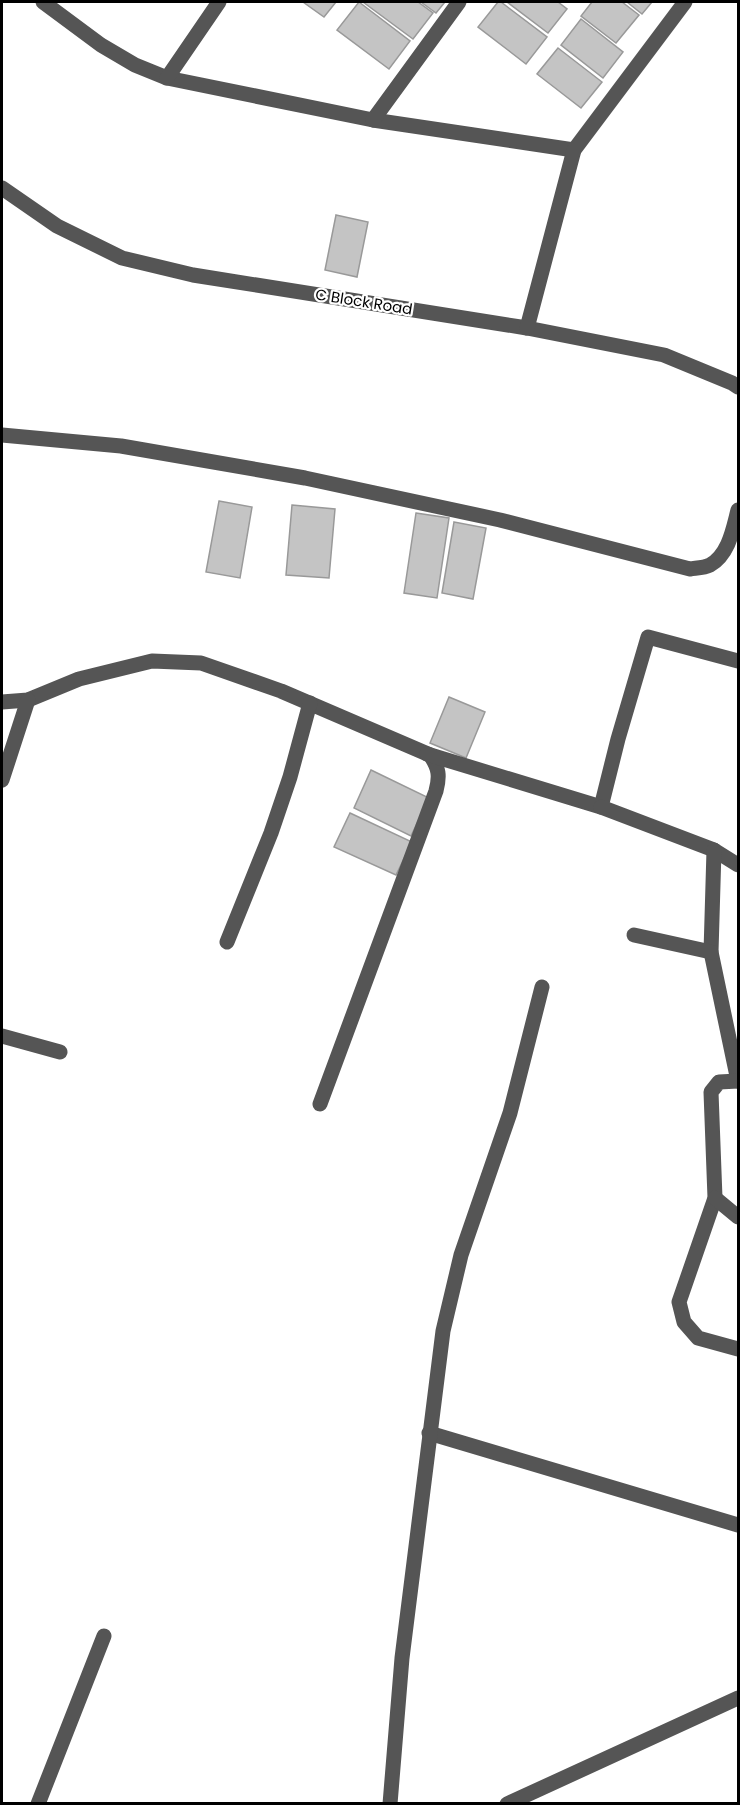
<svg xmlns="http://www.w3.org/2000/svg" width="740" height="1805" viewBox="0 0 740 1805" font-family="Poppins,sans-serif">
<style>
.building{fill:#c4c4c4;stroke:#999;stroke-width:1.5}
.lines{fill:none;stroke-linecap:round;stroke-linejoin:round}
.minor{stroke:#555;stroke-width:15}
.labels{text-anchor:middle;stroke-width:4.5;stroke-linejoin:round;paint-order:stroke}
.street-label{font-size:15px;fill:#000;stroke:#fff}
</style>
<rect width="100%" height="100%" fill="#fff"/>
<!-- building -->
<g class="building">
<path d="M303,2h33l-12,15z"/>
<path d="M359,2l51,39 -21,28 -52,-39z"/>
<path d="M363,2h55l15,11 -20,26z"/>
<path d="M421,2h24l-9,11z"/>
<path d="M498,2h3l46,35 -21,27 -48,-37z"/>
<path d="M507,2h51l9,7 -19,24z"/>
<path d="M592,2h30l17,13 -23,28 -35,-27z"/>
<path d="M627,2h25l-10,12z"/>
<path d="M581,19l42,33 -20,26 -42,-33z"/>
<path d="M558,48l44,34 -21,26 -44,-34z"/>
<path d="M336,215l32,7 -11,55 -32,-7z"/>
<path d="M219,501l33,6 -12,71 -34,-6z"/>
<path d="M292,505l43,4 -6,69 -43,-3z"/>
<path d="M416,513l33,5 -12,80 -33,-5z"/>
<path d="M454,522l32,6 -13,71 -31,-6z"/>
<path d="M449,697l36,15 -19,46 -36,-15z"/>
<path d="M371,770l58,28 -18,38 -57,-28z"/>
<path d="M350,813l62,29 -16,33 -62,-28z"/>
</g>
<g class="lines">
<!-- minor -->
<g class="minor">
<path d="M43,2l58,43 34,20 32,13 206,42 201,30"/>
<path d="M167,78l52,-76"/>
<path d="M373,120l86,-118"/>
<path d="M2,188l55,38 65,32 71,17 334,53 137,27 68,28 6,4"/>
<path d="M527,328l47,-178 111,-148"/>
<path d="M2,435l119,11 184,32 195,42 190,49c6,-1 14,-1 20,-4 19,-11 23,-36 28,-55"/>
<path d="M2,702l26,-2 51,-21 73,-18 49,2 80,28 149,64c9,13 10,21 6,36l-116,313"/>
<path d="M427,754l174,53 17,-68 30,-102 90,24"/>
<path d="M2,780l26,-80"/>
<path d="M601,807l113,43 24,15"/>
<path d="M714,850l-3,102 27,129"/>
<path d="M634,935l77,17"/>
<path d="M227,942l44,-109 19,-56 20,-74"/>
<path d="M2,1036l58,16"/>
<path d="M738,1081l-19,1 -8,10 4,106 -36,104 5,20 14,16 40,11"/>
<path d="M715,1198l23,19"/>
<path d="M429,1433l309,92"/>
<path d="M38,1804l66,-168"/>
<path d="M390,1804l12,-146 41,-327 18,-76 49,-142 32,-126"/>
<path d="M507,1804l231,-106"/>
</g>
</g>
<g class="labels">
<!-- street labels -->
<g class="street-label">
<text transform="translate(364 302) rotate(9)" y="5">C Block Road</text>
</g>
</g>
<!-- border -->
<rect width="740" height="1805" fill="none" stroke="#000000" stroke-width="6"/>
</svg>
